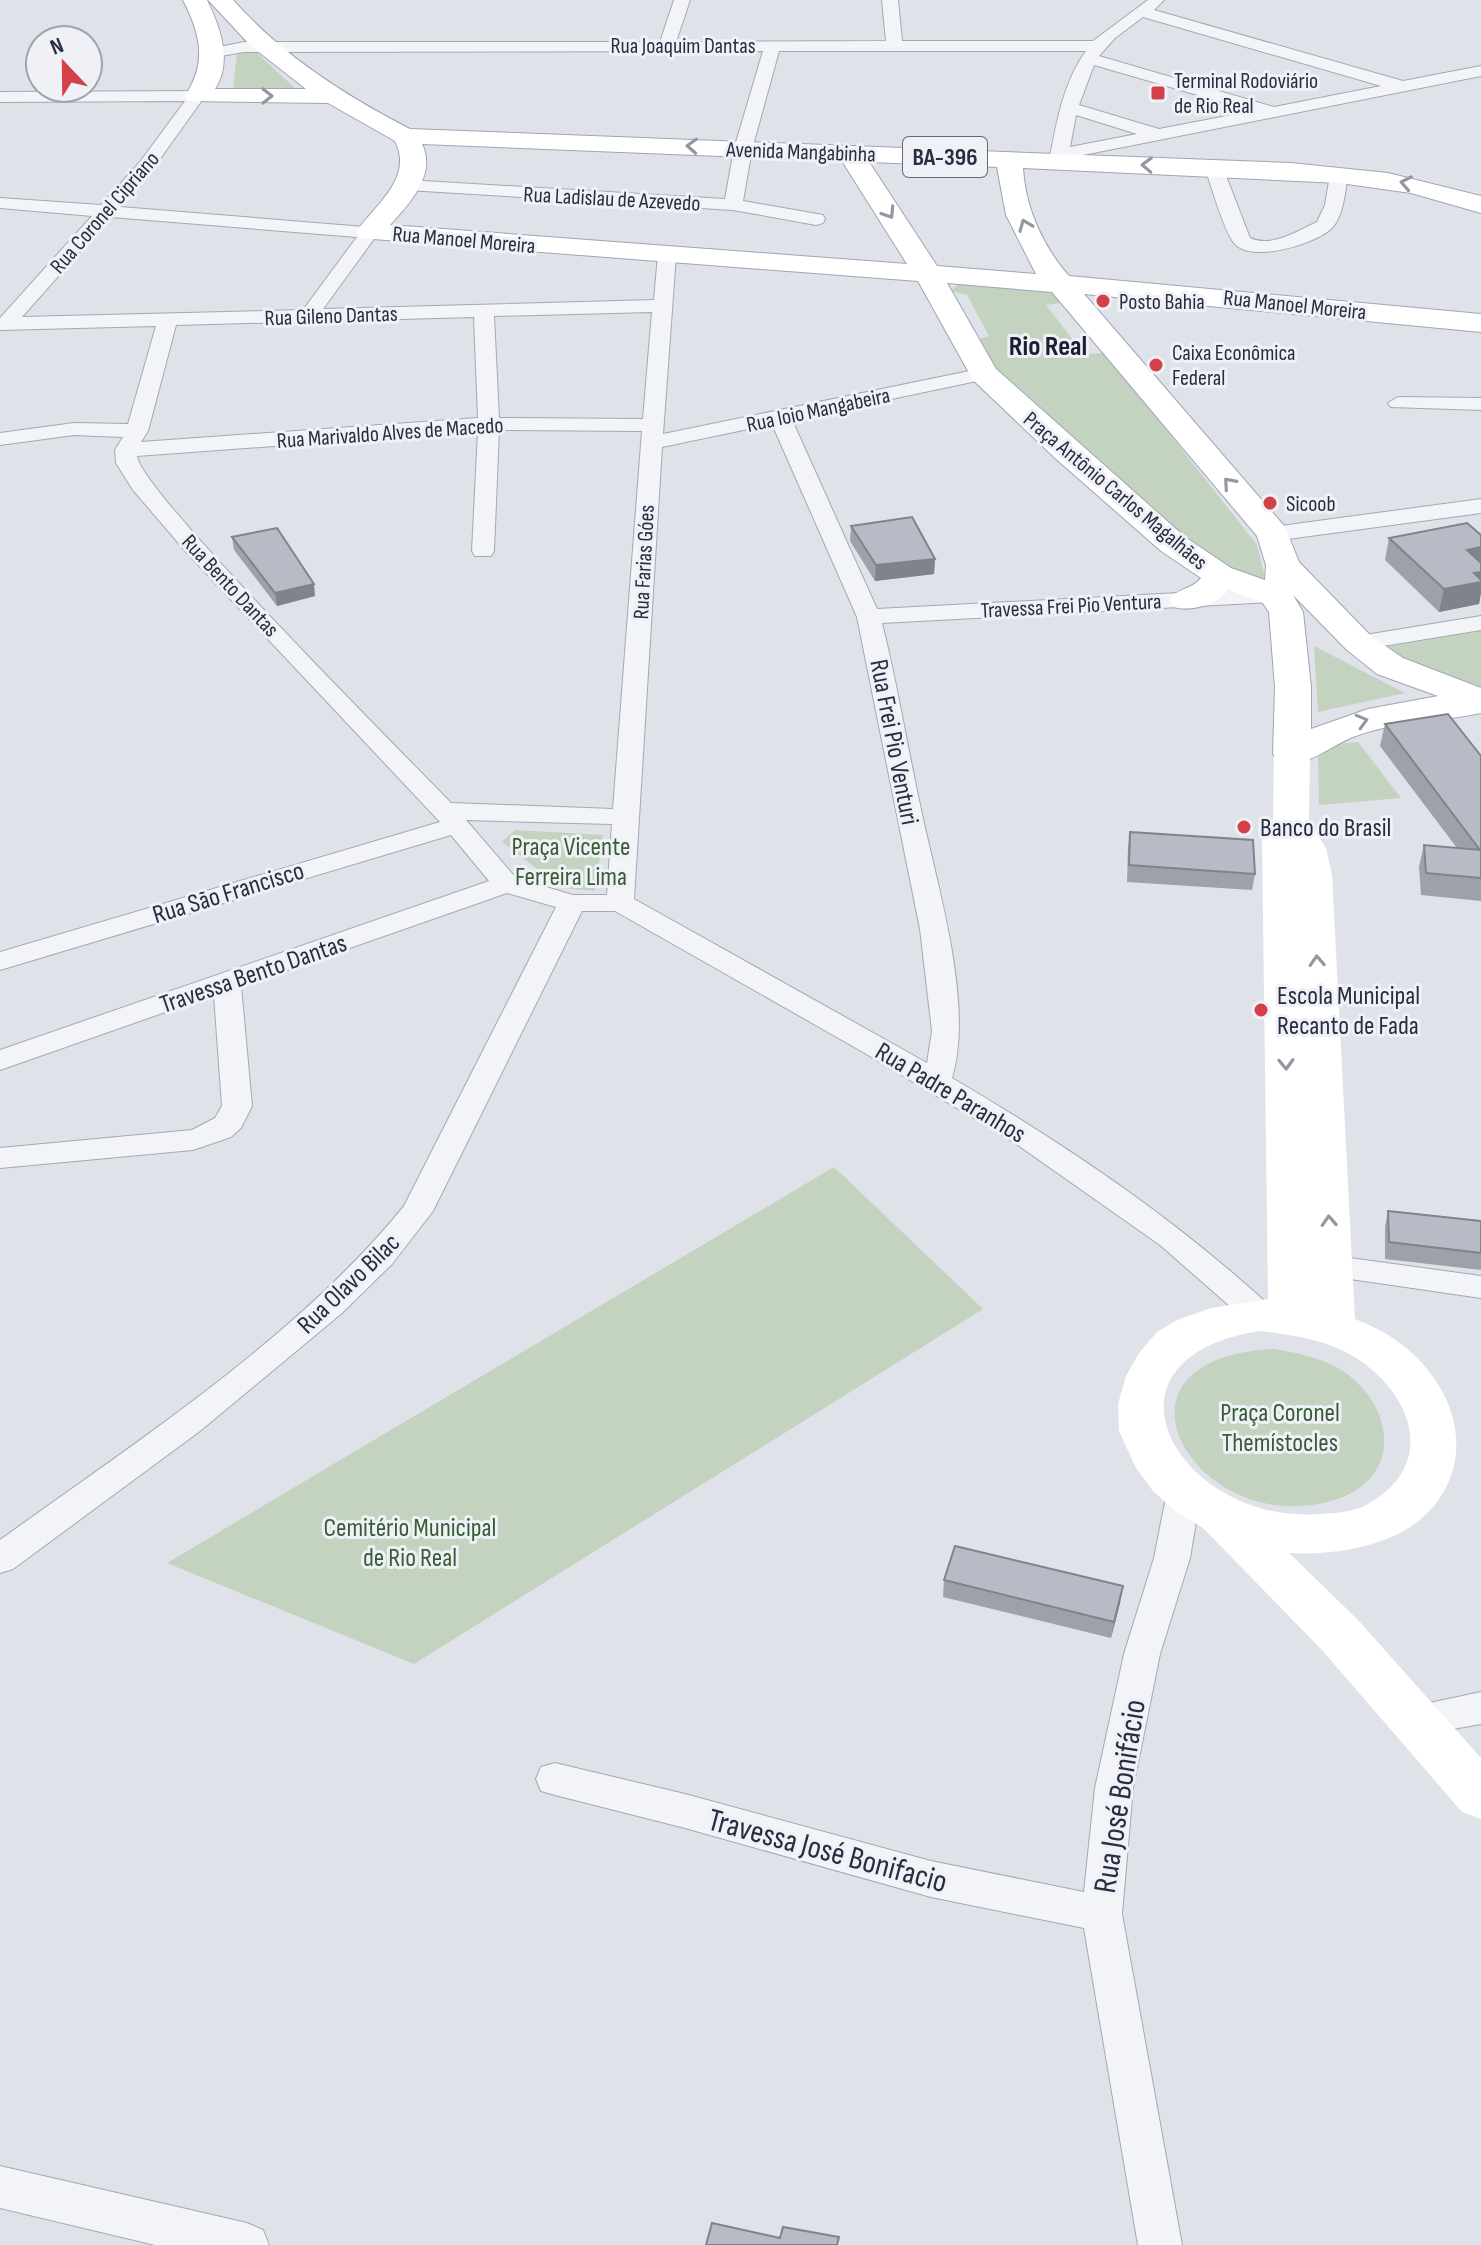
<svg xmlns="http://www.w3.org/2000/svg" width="1481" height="2245" viewBox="0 0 1481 2245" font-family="'Sofia Sans Condensed',sans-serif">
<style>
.green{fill:#c3d3c0}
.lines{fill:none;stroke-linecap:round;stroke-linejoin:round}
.street-casing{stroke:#a4a8b3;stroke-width:2}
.primary-casing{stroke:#9ea5b5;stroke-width:2}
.street{fill:#f2f4f7;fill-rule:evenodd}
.secondary{fill:#fff;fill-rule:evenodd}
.primary{fill:#fff;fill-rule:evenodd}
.wall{fill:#9da1aa}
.shaded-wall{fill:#7f838b}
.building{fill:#b6bbc6;stroke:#7f838b;stroke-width:2}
.oneway{stroke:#9496a0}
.poi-dot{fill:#d24149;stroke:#eff1f6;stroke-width:3}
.labels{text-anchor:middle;stroke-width:6;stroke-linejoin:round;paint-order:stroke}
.far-street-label{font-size:22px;fill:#282e41;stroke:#eff1f6}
.far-poi-label{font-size:22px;fill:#282e41;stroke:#eff1f6;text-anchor:start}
.shield{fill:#eff1f6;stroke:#646877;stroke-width:2}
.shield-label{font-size:24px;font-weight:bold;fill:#282e41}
.street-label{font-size:26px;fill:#282e41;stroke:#eff1f6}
.poi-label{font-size:26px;fill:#282e41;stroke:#eff1f6;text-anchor:start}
.park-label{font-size:26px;fill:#385d35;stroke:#eff1f6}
.far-district-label{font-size:28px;font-weight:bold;fill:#1a2031;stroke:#eff1f6}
.near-street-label{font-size:32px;fill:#282e41;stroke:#eff1f6}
</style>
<rect width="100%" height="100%" fill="#dfe2e9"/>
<!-- green -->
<g class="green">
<path d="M256,52l40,37h-63l4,-36z"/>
<path d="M959,283l91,9 11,11 -15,2 38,49 22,-1 151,192 8,33 -14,3 -72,-42 -182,-163 -21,-36 13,-4 -22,-41 -16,-4z"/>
<path d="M1481,630v59l-91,-31 -5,-11z"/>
<path d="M1314,646l91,47 -87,19z"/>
<path d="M1358,742l43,56 -82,7 -1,-48 18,-13z"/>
<path d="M515,830l88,5 -8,56 -33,-3 -60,-46z"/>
<path d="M834,1167l149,142 -569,355 -247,-101z"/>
<path d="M1274,1349c22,4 44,8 64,19 54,32 69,107 -1,131 -136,46 -253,-140 -63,-150z"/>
</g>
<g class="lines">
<defs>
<g id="street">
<path d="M674,0h16l-14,42 210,-1 -4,-41h16l4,41h191l55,-41h16l-10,10 249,71 78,-15v10l-413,82 -4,8 -6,1 -9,-5c7,-37 14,-80 37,-111h-307l-27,98 -9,52 80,14 2,4 -2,4 -7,2 -83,-15 -326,-20 -9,-5 9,-5 318,19 9,-50 29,-98 -519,1 -34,6 -8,-5 2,-3 40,-8h416zM1143,17l238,69 -107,21 -175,-51 16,-18zM1094,65l159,46 -94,18 -80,-24zM1076,115l61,19 -67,13z"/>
<path d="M197,91l8,5 -53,74 -32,37 257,21 2,4 -56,77 331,-9 4,-45 9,-6 7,2 2,4 -13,179 321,-66 7,2 3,4 -3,4 -199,42 85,189 397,-21 8,2 4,5 -4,5 -8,2 -392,21c16,64 26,128 40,191 16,75 52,191 30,264 114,67 221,139 319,229l5,8 -5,8 -11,4 -11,-4 -89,-78 -145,-102 -152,-91 -248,-141h-33l-149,300 -41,53 -50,49 -142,118 -187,138 -13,4v-33c137,-99 298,-203 404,-334l152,-299 -49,-14 -266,93 11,120 -11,22 -10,9 -38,13 -193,18v-20l192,-18 23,-12 7,-12 -8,-111 -214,75v-20l489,-169 -38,-46 -451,135v-18l440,-130 -253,-269 -54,-63 -17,-27 -1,-13 8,-13 -49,-2 -74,10v-12l74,-10 54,1 28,-98 -156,4v-12l92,-102 -92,-8v-10l101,7 39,-43 45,-61 -185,1v-10zM111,217l246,20 -54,73 -281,7zM652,312l-9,107 -144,-1 -5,-102zM474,317l4,101 -337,24 7,-11 28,-106zM772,424l85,193 63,312 12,102 -5,32 -293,-164 28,-452zM499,430l143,1 -29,378 -162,-6c-43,-45 -311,-312 -314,-347l341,-25 -6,120 3,5h16l3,-5zM466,820l146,4 -5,71h-34l-57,-17z"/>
<path d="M1214,163l9,5 27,70c22,10 47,-7 67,-16l8,-17 5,-30 9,-5 9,5c-3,16 -4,40 -16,53 -16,16 -81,36 -98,15 -10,-12 -23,-58 -29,-75z"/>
<path d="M1398,397l83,1v12l-90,-3 -3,-4z"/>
<path d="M1481,499v14l-208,28 -11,-7 11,-7z"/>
<path d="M1481,616v14l-122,20 -8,-2 -4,-5 4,-5 8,-2z"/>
<path d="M1313,1253l168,23v22l-179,-26 -5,-8 5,-8z"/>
<path d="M1184,1479l12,4 5,9 -11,66 -30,96 -27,134 -11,126 60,331h-44l-54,-317 -153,-31 -246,-69 -130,-33 -14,-4 -5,-12 5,-12 14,-4 130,31 246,67 153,31 11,-104 29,-134 30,-96 13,-66 5,-9z"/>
<path d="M1481,1692v32l-67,12 -13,-5 -6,-11 6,-11z"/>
<path d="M0,2166l247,57 16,7 6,15h-114l-155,-37z"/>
</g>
<path id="primary" d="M183,0h24c13,27 26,61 8,89h91l-56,-44 -42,-45h25c49,55 111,95 177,129l881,34 97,10 93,23v17l-70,-20 -71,-10 -317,-15c2,39 20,79 46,108l412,38v18l-397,-38 201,233 14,35 72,74 32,22 78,30v25c-43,9 -86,8 -128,24 -25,10 -47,32 -74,25l-6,-8 2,-67 -6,-75 -7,-10 -34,-12c-11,15 -37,22 -54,17l-5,-7c8,-12 24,-11 32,-22l-40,-27 -106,-93 -82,-78 -55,-99 -558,-43 -4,-6c19,-27 58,-54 39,-91l-67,-38 -140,-2 -3,-5c22,-33 16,-61 -2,-96zM422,144l420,17 65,103 -517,-39c19,-21 47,-50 32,-81zM869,162l128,5 9,48 30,59 -99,-8zM947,283l105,9 205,244 9,29 -1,15 -34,-12 -46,-31 -189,-168zM1293,595l54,55 30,24 61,22 -70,13 -57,20v-42l-8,-75z"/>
</defs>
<!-- street casing -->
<use href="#street" class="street-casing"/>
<!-- primary casing -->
<use href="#primary" class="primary-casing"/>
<!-- street -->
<use href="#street" class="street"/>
<!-- secondary -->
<path class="secondary" d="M1292,743l13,3 5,8 -1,67 17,27 6,27 23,444c36,14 64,34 84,67 34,55 17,120 -43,149 -32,15 -71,20 -107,18l69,67 123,138v61l-19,-7 -140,-162 -119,-122 -29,-18 -21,-19 -17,-23 -17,-37 -1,-27 8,-28 13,-23 18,-21 20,-12 34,-12 57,-9 -6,-459 11,-19 1,-67 5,-8zM1260,1331c32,4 64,8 93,25 59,36 86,108 15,148 -14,8 -32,9 -47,10 -141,12 -239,-155 -61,-183z"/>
<!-- primary -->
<use href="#primary" class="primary"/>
</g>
<!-- wall -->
<g class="wall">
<path d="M851,526l84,33 -1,15 -59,7 -25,-40z"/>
<path d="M1481,535v58l-2,11 -40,8 -54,-52 4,-22z"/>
<path d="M232,537l83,59 -38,10 -43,-56z"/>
<path d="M1385,724l96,32v145l-60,-6 -2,-28 5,-22 33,3 -77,-102z"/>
<path d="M1130,832l125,42 -3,16 -125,-8 1,-34z"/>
<path d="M1388,1211l93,10v49l-96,-11v-32z"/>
<path d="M944,1580l176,23 -9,35 -168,-41z"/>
</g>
<!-- shaded-wall -->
<g class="shaded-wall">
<path d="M1481,547v21l-14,-18z"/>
<path d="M935,559l-1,15 -59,7 1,-16z"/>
<path d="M1481,572v21l-2,11 -40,8 5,-23 30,-16z"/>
<path d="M314,584l1,12 -38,10 -2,-13z"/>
<path d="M1123,1586l-3,17 -9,35 3,-16z"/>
</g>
<!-- building -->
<g class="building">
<path d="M912,517l23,42 -59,6 -25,-39z"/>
<path d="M1467,523l14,12v12l-14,3 14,13v9l-7,1 7,7v2l-37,7 -55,-51z"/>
<path d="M277,528l37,56 -39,9 -43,-56z"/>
<path d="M1448,714l33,42v122l-55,-5 -2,-28 56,5 -95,-126z"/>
<path d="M1130,832l123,8 2,34 -126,-9z"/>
<path d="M1388,1211l93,10v32l-92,-11z"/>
<path d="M955,1546l168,40 -9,36 -170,-42z"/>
<path d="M712,2223l68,15 3,-11 56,10 -2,8h-131z"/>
</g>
<!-- one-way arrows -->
<defs><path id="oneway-chevron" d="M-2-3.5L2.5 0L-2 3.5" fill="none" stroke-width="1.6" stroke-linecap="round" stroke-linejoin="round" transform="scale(2)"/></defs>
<g class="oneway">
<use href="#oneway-chevron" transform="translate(267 96)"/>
<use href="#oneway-chevron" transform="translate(692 146) rotate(-177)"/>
<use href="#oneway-chevron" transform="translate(1147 165) rotate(-178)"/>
<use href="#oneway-chevron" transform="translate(1406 183) rotate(-169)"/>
<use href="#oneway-chevron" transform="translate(889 213) rotate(57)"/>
<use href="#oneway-chevron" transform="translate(1025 225) rotate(-112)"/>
<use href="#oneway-chevron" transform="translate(1229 483) rotate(-131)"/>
<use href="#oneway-chevron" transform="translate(1362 721) rotate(-16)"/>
<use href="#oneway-chevron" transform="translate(1317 961) rotate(-93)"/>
<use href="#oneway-chevron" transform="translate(1286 1064) rotate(88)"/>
<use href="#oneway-chevron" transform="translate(1329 1221) rotate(-93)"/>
</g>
<!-- markers -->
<g class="poi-dot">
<rect x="1150" y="85" width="16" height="16" rx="4"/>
<circle cx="1103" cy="301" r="8"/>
<circle cx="1156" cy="365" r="8"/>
<circle cx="1270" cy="503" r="8"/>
<circle cx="1244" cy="827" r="8"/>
<circle cx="1261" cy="1010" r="8"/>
</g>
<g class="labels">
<!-- far-street labels -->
<g class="far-street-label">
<text x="683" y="53">Rua Joaquim Dantas</text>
<text transform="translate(801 151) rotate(2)" y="8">Avenida Mangabinha</text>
<text transform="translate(612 198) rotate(3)" y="8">Rua Ladislau de Azevedo</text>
<text transform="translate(104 212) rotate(-49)" y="8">Rua Coronel Cipriano</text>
<text transform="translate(464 239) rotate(5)" y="8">Rua Manoel Moreira</text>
<text transform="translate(1295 304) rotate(6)" y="8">Rua Manoel Moreira</text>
<text transform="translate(331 315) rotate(-2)" y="8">Rua Gileno Dantas</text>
<text transform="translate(818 409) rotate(-12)" y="8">Rua Ioio Mangabeira</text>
<text transform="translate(390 432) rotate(-4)" y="8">Rua Marivaldo Alves de Macedo</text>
<text transform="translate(1116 490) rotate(40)" y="8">Praça Antônio Carlos Magalhães</text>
<text transform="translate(643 562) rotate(-87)" y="8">Rua Farias Góes</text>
<text transform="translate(231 585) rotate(47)" y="8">Rua Bento Dantas</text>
<text transform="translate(1071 605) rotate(-3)" y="8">Travessa Frei Pio Ventura</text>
</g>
<!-- far-poi labels -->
<g class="far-poi-label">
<text x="1174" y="88">Terminal Rodoviário<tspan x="1174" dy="25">de Rio Real</tspan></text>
<text x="1119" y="309">Posto Bahia</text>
<text x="1172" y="360">Caixa Econômica<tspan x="1172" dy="25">Federal</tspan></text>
<text x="1286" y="511">Sicoob</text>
</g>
<!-- shield labels -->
<rect class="shield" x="903" y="137" width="84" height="40" rx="6"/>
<g class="shield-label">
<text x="945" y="165">BA-396</text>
</g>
<!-- street labels -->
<g class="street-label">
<text transform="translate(895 742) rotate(79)" y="9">Rua Frei Pio Venturi</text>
<text transform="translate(228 892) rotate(-17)" y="9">Rua São Francisco</text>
<text transform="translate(253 973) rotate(-19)" y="9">Travessa Bento Dantas</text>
<text transform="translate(951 1092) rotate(31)" y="9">Rua Padre Paranhos</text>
<text transform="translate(348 1283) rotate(-44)" y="9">Rua Olavo Bilac</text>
</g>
<!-- poi labels -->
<g class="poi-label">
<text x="1260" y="836">Banco do Brasil</text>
<text x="1277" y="1004">Escola Municipal<tspan x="1277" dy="30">Recanto de Fada</tspan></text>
</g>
<!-- park labels -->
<g class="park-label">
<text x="571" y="855">Praça Vicente<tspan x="571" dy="30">Ferreira Lima</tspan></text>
<text x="1280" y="1421">Praça Coronel<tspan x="1280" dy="30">Themístocles</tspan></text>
<text x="410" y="1536">Cemitério Municipal<tspan x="410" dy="30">de Rio Real</tspan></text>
</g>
<!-- far-district labels -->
<g class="far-district-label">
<text x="1048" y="355">Rio Real</text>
</g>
<!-- near-street labels -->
<g class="near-street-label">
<text transform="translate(1119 1796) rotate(-81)" y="11">Rua José Bonifácio</text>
<text transform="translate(828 1850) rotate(15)" y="11">Travessa José Bonifacio</text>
</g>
</g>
<!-- north arrow -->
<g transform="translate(64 64) rotate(338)"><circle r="38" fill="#eff1f6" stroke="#9fa3ae" stroke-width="2"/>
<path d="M0-6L14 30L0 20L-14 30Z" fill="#d24149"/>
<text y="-12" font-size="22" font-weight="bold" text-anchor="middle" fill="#282e41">N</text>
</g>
</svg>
